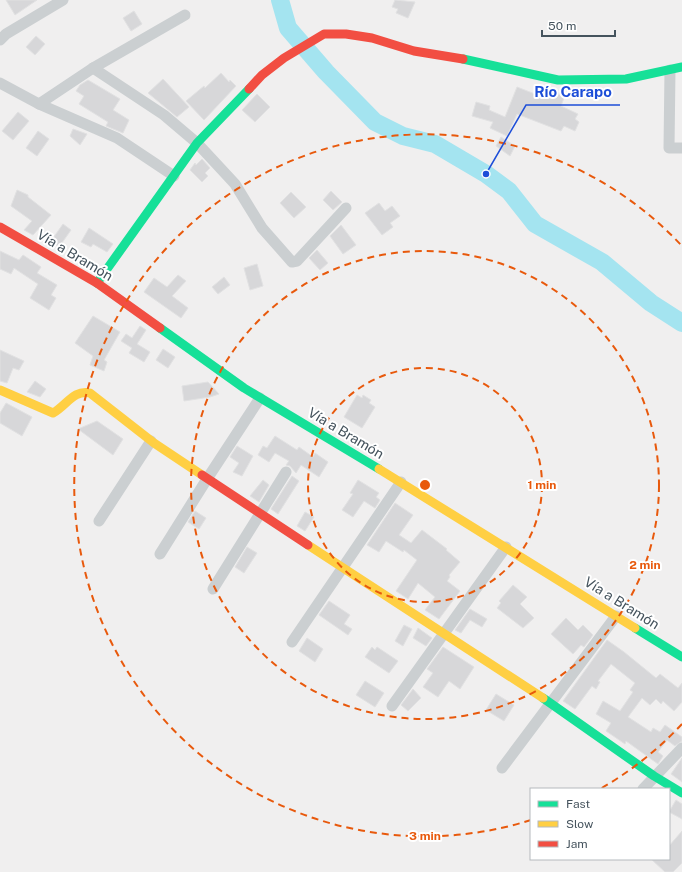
<svg xmlns="http://www.w3.org/2000/svg" width="682" height="872" viewBox="0 0 682 872" font-family="'Public Sans',sans-serif">
<style>
.lines{fill:none;stroke-linecap:round;stroke-linejoin:round}
.river{stroke:#a4e4f0;stroke-width:18}
.building{fill:#d7d7d9;stroke:#e1e1e2}
.street{stroke:#cbcfd1;stroke-width:11}
.fast{stroke:#16e098;stroke-width:9}
.slow{stroke:#ffcf43;stroke-width:9}
.jam{stroke:#f24e42;stroke-width:9}
.ring{fill:none;stroke:#e8590c;stroke-width:2;stroke-dasharray:7 5}
.labels{text-anchor:middle;stroke-width:4;stroke-linejoin:round;paint-order:stroke}
.street-label{font-size:14px;fill:#45535d;stroke:#fff}
.centre{fill:#e8590c;stroke:#fff;stroke-width:2}
.ring-label{font-size:12px;text-anchor:middle;font-weight:bold;fill:#e8590c;stroke:#fff;stroke-width:4;stroke-linejoin:round;paint-order:stroke}
.leader{fill:none;stroke:#1d4ed8;stroke-width:1.5}
.callout-dot{fill:#1d4ed8;stroke:#fff;stroke-width:1.5}
.callout-label{font-size:15px;text-anchor:middle;font-weight:bold;fill:#1d4ed8;stroke:#fff;stroke-width:4;stroke-linejoin:round;paint-order:stroke}
</style>
<rect width="100%" height="100%" fill="#f0efef"/>
<g class="lines">
<!-- river -->
<path class="river" d="M280,0l8,28 38,44 49,50 28,14 32,8 51,30 23,17 26,33 67,38 49,41 31,20"/>
</g>
<!-- building -->
<g class="building">
<path d="M6,0h31l-22,15z"/>
<path d="M395,0l20,2 -7,16 -12,-5 2,-4 -6,-2z"/>
<path d="M134,11l8,13 -11,7 -8,-13z"/>
<path d="M36,36l9,8 -10,11 -9,-8z"/>
<path d="M221,73l8,9 1,-2 6,6 -32,34 -18,-19 18,-15 1,2z"/>
<path d="M163,79l26,28 -12,10 -29,-24z"/>
<path d="M88,80l32,19 -7,11 16,10 -6,13 -17,-7 2,-4 -29,-18 5,-8 -8,-5 4,-6z"/>
<path d="M517,87l23,9 4,-9 21,8 -4,11 17,8 -3,5 4,3 -4,9 -11,-5 -3,5 -44,-17 -10,22 -17,-8 3,-6 -21,-6 4,-14 14,4 -1,4 16,7z"/>
<path d="M257,94l13,13 -15,15 -13,-12z"/>
<path d="M18,112l11,9 -16,19 -11,-9z"/>
<path d="M73,129l14,5 -7,11 -10,-9z"/>
<path d="M38,131l11,8 -12,17 -11,-8z"/>
<path d="M501,137l14,9 -5,10 -14,-10z"/>
<path d="M202,159l8,9 -5,5 3,3 -6,6 -12,-12 5,-7 1,2z"/>
<path d="M17,190l11,5v2l23,18 -18,20 -9,-5 8,-9 -21,-15z"/>
<path d="M331,191l11,11 -9,8 -10,-10z"/>
<path d="M291,192l15,15 -12,11 -14,-15z"/>
<path d="M379,203l6,8 7,-5 8,10 -10,7 3,4 -11,8 -17,-22z"/>
<path d="M63,224l8,6 -12,17 -8,-6z"/>
<path d="M341,225l15,20 -13,9 -13,-18z"/>
<path d="M89,228l24,16 -6,8 -14,-8 -2,3 -10,-5z"/>
<path d="M317,250l11,13 -8,7 -11,-12z"/>
<path d="M0,251l19,9 4,-5 18,12 -4,6 20,12 -6,10 5,3 -7,12 -19,-12 8,-14 -24,-16 -3,6 -11,-5z"/>
<path d="M257,264l6,22 -13,4 -6,-22z"/>
<path d="M178,275l8,6 -14,15 16,12 -7,10 -37,-26 10,-14 13,9z"/>
<path d="M224,277l6,8 -12,9 -6,-7z"/>
<path d="M93,316l27,16 -16,28 3,2 -3,9 -14,-6 3,-9 -18,-13z"/>
<path d="M140,326l6,4 -9,14 13,8 -6,10 -15,-9 3,-5 -11,-7 5,-7 6,4z"/>
<path d="M163,349l12,8 -7,11 -12,-8z"/>
<path d="M0,350l24,11 -5,9 -6,-2 -6,15 -7,-2z"/>
<path d="M35,381l11,8 -6,8 -13,-5z"/>
<path d="M208,382l11,12 -9,3 -26,4 -2,-15z"/>
<path d="M357,395l5,3 1,-3 8,5 -2,3 6,4 -13,21 -18,-11z"/>
<path d="M6,403l26,14 -10,19 -22,-13v-10z"/>
<path d="M97,421l26,18 -10,16 -35,-26z"/>
<path d="M275,436l22,14 2,-3 14,10 2,-4 13,9 -9,15 -18,-12 -5,8 -6,-7 -4,-1 3,-4 -14,-8 -6,9 -11,-7 5,-9 4,2z"/>
<path d="M237,446l16,10 -11,20 -9,-4 6,-9 -9,-6z"/>
<path d="M292,476l7,5 -21,33 -7,-5z"/>
<path d="M263,480l6,5 -10,17 -9,-6z"/>
<path d="M358,480l21,13 -3,4 4,3 -5,8 -11,-7 -11,16 -11,-7 11,-16 -3,-1z"/>
<path d="M395,503l18,12 -14,20 12,8 11,-13 25,19 -1,1 14,12 -11,13 1,2 -3,4 13,10 -21,28 -14,-9 10,-13 -17,-14 -10,16 -12,-8 21,-31 -13,-10 -1,2 -17,-11 -7,11 -12,-7z"/>
<path d="M195,511l11,7 -7,11 -11,-7z"/>
<path d="M305,512l9,5 -9,14 -8,-5z"/>
<path d="M247,547l10,6 -13,20 -9,-6z"/>
<path d="M513,585l14,12 -7,7 14,14 -11,10 -26,-20 4,-5 -2,-2z"/>
<path d="M329,601l21,14 -6,9 8,5 -4,6 -29,-20z"/>
<path d="M470,609l17,10 -5,8 -12,-7 -9,13 -6,-3z"/>
<path d="M566,618l12,12 5,-5 10,10 -9,12 -3,-2 -8,9 -22,-20z"/>
<path d="M404,625l8,4 -9,17 -8,-5z"/>
<path d="M418,628l14,10 -6,8 -13,-8z"/>
<path d="M307,638l16,11 -8,13 -16,-11z"/>
<path d="M607,640l17,12 32,26 4,-4 18,14 4,-5v19l-8,9 -11,-10 -2,3 -5,-5 -6,6 -8,-7 -14,19 23,15 2,-4 7,4 5,-7 17,12v4l-7,5 -8,-6 -9,12 5,4 -5,8 -32,-23 -1,3 -19,-13 5,-8 -15,-9 7,-13 17,10 13,-19 -3,-2 5,-7 -24,-19 -13,17 2,1 -4,7 -4,-3 -17,23 -12,-8z"/>
<path d="M372,647l3,3 2,-3 21,14 -9,12 -24,-16z"/>
<path d="M443,647l31,20 -14,22 -11,-8 -11,16 -15,-10 10,-14 -6,-4z"/>
<path d="M365,681l19,12 -9,14 -19,-12z"/>
<path d="M413,689l8,9 -13,13 -7,-6z"/>
<path d="M496,694l18,11 -10,16 -18,-11z"/>
<path d="M682,758v24l-11,-8z"/>
<path d="M676,800l6,4v15l-13,-7z"/>
<path d="M682,831v32l-9,9h-8l-14,-13h18v-13z"/>
</g>
<g class="lines">
<!-- street -->
<g class="street">
<path d="M0,40l6,-6 57,-34"/>
<path d="M93,68l71,47 33,28 38,41 27,44 30,34 5,-1 49,-53"/>
<path d="M670,70l-1,78h13"/>
<path d="M0,83l39,21 78,34 57,38"/>
<path d="M39,104l54,-36 92,-53"/>
<path d="M99,521l52,-80"/>
<path d="M160,554l47,-75 53,-81"/>
<path d="M213,589l73,-117"/>
<path d="M292,642l109,-160"/>
<path d="M392,706l114,-159"/>
<path d="M502,768l114,-152"/>
<path d="M643,789l39,-41"/>
</g>
<!-- fast -->
<g class="fast">
<path d="M463,59l95,21 68,-1 56,-12"/>
<path d="M97,283l100,-140 52,-54"/>
<path d="M160,328l84,60 135,81"/>
<path d="M635,628l47,29"/>
<path d="M543,698l111,78 28,17"/>
</g>
<!-- slow -->
<g class="slow">
<path d="M0,390l53,23c13,-7 21,-24 37,-20l64,50 48,32"/>
<path d="M379,469l256,159"/>
<path d="M308,545l235,153"/>
</g>
<!-- jam -->
<g class="jam">
<path d="M249,89l13,-14 22,-17 40,-24h22l26,4 42,13 49,8"/>
<path d="M0,227l97,56 63,45"/>
<path d="M202,475l106,70"/>
</g>
</g>
<!-- distance rings -->
<g class="ring">
<circle cx="425" cy="485" r="117"/>
<circle cx="425" cy="485" r="234"/>
<path d="M682 724A351 351 0 0 1 600 789M531 820A351 351 0 1 1 682 246"/>
</g>
<g class="labels">
<!-- street labels -->
<g class="street-label">
<text transform="translate(75 255) rotate(31)" y="5">Vía a Bramón</text>
<text transform="translate(346 433) rotate(31)" y="5">Vía a Bramón</text>
<text transform="translate(622 603) rotate(32)" y="5">Vía a Bramón</text>
</g>
</g>
<circle cx="425" cy="485" r="6" class="centre"/>
<g class="ring-label">
<text x="542" y="489">1 min</text>
<text x="645" y="569">2 min</text>
<text x="425" y="840">3 min</text>
</g>
<!-- callouts -->
<path class="leader" d="M486 174L526 105H620"/>
<circle class="callout-dot" cx="486" cy="174" r="4"/>
<g class="callout-label">
<text x="573" y="97">Río Carapo</text>
</g>
<!-- legend -->
<rect x="530" y="788" width="140" height="72" fill="#ffffff" stroke="#b5babe"/>
<rect x="538" y="801" width="20" height="6" fill="#16e098" stroke="#b5babe"/>
<text x="566" y="808" font-size="12" fill="#45535d">Fast</text>
<rect x="538" y="821" width="20" height="6" fill="#ffcf43" stroke="#b5babe"/>
<text x="566" y="828" font-size="12" fill="#45535d">Slow</text>
<rect x="538" y="841" width="20" height="6" fill="#f24e42" stroke="#b5babe"/>
<text x="566" y="848" font-size="12" fill="#45535d">Jam</text>
<!-- scale -->
<path d="M542 30v6h73v-6" fill="none" stroke="#45535d" stroke-width="2"/>
<text x="548" y="30" font-size="12" fill="#45535d" stroke="#ffffff" stroke-width="3" paint-order="stroke">50 m</text>
</svg>
